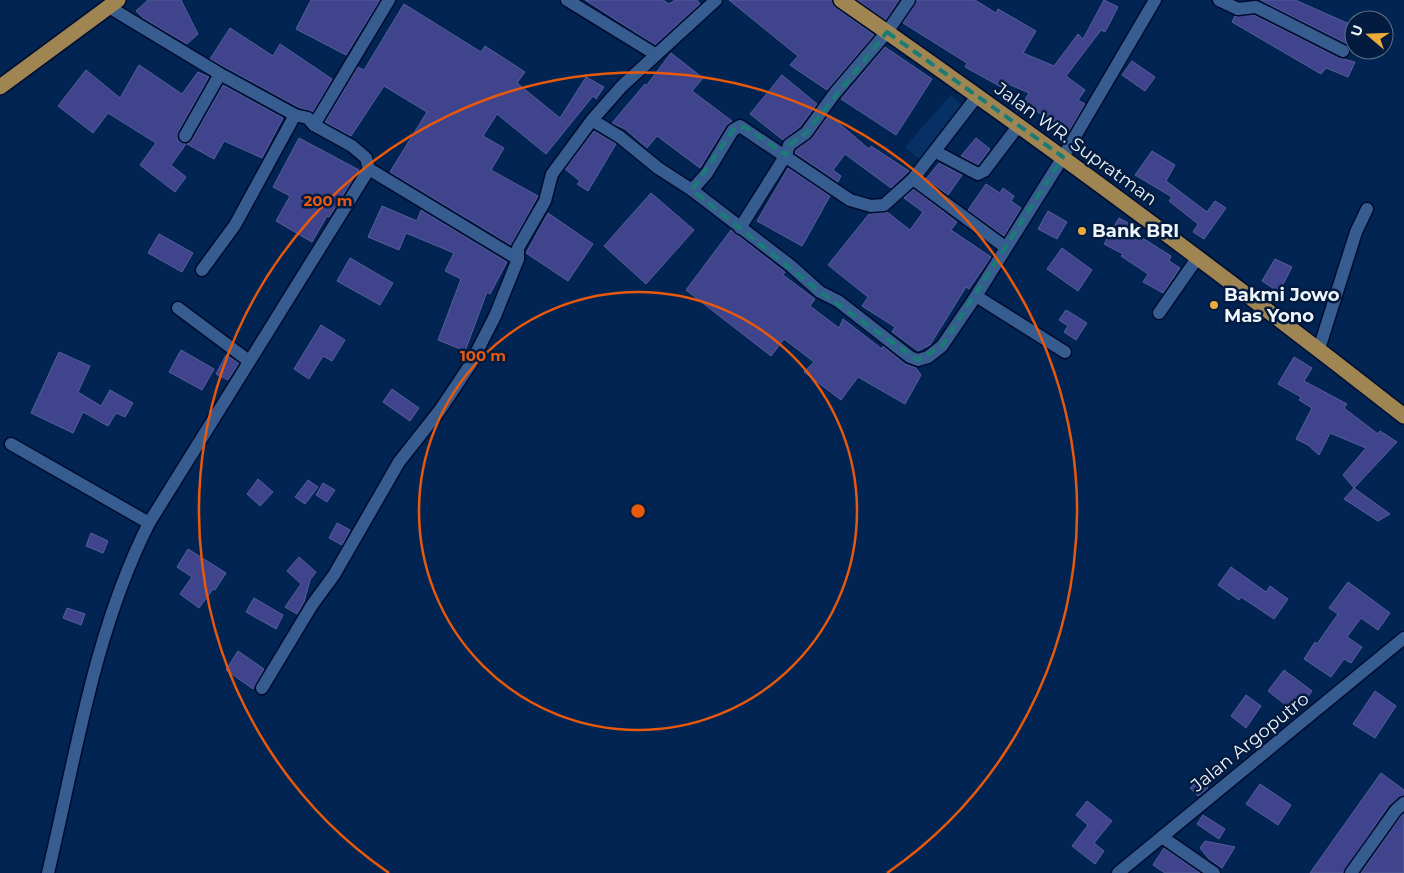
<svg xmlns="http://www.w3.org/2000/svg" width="1404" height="873" viewBox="0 0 1404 873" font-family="Montserrat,sans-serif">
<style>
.built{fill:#073064}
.building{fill:#3f448c;stroke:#575f9a}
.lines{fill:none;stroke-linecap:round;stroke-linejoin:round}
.street-casing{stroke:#000c2f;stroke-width:15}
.primary-casing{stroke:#000c2f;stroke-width:18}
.street{stroke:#375c8f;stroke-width:12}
.primary{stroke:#9e8552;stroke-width:15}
.marked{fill:none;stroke:#1a7c75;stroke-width:4;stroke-dasharray:10 6;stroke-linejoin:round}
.ring{fill:none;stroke:#e8590c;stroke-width:2.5}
.poi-dot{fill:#ebaa39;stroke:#021b3f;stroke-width:2}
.labels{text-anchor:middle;stroke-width:5;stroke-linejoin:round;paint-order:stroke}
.street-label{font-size:18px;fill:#eff4fa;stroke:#021b3f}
.poi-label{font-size:18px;font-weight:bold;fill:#eff4fa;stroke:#021b3f;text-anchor:start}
.centre{fill:#e8590c;stroke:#021b3f;stroke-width:2.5}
.ring-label{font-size:15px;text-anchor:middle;font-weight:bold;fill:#e8590c;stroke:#021b3f;stroke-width:5;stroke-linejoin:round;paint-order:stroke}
</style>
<rect width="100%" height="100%" fill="#012453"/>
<!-- built -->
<path class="built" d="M951,95l15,14 -46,51 -15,-13z"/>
<!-- building -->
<g class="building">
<path d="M148,0h33l17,34 -11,10 -44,-26 -7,-7z"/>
<path d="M311,0h69l-34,55 -50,-26z"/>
<path d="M585,0h78l6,4 6,-4h22l3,4 -45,41z"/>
<path d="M729,0h103l4,8 38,27 -47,55 -37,-25 8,-9z"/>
<path d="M857,0h42l-13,20z"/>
<path d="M917,0h58l21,13 2,-4 38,22 -13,22 31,13 24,-32 5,5 21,-39 14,7 -13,25 -4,-2 -35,46 19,14 -7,10 7,4 -16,27 -46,-28 6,-10 -23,-10 -3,5 -38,-21 2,-4 -64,-40z"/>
<path d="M1260,0h35l59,26v14l-4,8 -3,-4z"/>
<path d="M404,4l77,48 4,-6 40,26 -8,11 43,35 26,-41 18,10 -8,12 -3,-3 -47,58 -49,-40 -14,22 21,12 -13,22 47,26 -27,49 -121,-73 37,-60 -43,-26 -33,50 -26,-14 33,-55 6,3z"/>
<path d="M1254,15l85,43 16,4 -7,15 -22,-9 -5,6 -89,-52 3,-6z"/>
<path d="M230,28l43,28 7,-12 52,35 -19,33 -15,-5 -88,-48z"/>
<path d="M885,47l47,32 -36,56 -55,-36z"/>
<path d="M671,53l32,25 -11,13 40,30 -6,5 -26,42 -43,-32 -10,12 -22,-19 -13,-6 33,-39 1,2z"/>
<path d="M1132,61l23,16 -10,14 -23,-16z"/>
<path d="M139,65l43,29 16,-22 11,5 -31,55v9l8,3 -15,21 15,12 -11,15 -35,-27 16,-22 -48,-30 -15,20 -35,-27 28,-36 34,28z"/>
<path d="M782,75l35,29 -17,23 -17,13 -33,-26z"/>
<path d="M223,85l60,33 -21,40 -38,-17 -10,18 -27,-15 5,-4z"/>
<path d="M829,115l40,34 2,-3 38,25 -18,17 -46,-34 -12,16 8,6 -3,6 -43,-29 1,-3 16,-12z"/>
<path d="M594,131l22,13 -28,47 -11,-7 3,-3 -15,-12z"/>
<path d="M299,138l60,32 -30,47 -2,-1 -15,26 -36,-21 14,-25 -17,-9z"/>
<path d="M976,138l14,11 -12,16 -17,-9z"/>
<path d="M1152,151l23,14 -9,16 41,31 8,-11 11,7 -22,31 -11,-7 5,-8 -29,-23 3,-4 -37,-22z"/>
<path d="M939,163l23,12 -14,20 -22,-16z"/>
<path d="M788,168l42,28 -28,50 -45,-25z"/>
<path d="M986,184l14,9 3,-5 11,8 -3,5 10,7 -17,28 -36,-26z"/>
<path d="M914,189l43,33 -6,8 40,27 -22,32 -3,-2 -36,58 -12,6 -26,-19 3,-5 -33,-21 6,-9 -40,-32 41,-51 18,-2 23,18 13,-18 -19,-14z"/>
<path d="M651,193l43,37 -48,54 -42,-38z"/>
<path d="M382,206l35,15 4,-11 86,52 -17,32 -3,-2 -22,59 -27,-11 23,-61 -16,-8 9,-18 -48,-20 -7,17 -31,-13z"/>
<path d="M1048,211l19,11 -10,17 -19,-10z"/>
<path d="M548,213l45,31 -25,37 -42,-28z"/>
<path d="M1119,218l15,8 -1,3 11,10 27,17 -2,5 11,7 -17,25 -20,-11 5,-8 -27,-18 2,-2 -19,-10z"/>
<path d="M731,230l54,42 -2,3 32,24 -5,7 29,22 4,-9 39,30 1,-3 22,18 11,4 5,7 -16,29 -47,-27 -17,23 -37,-28 10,-10 -30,-23 -13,17 -85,-66z"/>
<path d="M159,234l34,19 -11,19 -34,-19z"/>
<path d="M1062,248l30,22 -14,21 -31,-22z"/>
<path d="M350,258l43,25 -13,22 -43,-24z"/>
<path d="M1275,259l17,8 -13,25 -17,-11z"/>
<path d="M1066,310l21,13 -11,17 -12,-8 4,-6 -9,-6z"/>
<path d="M321,325l24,15 -13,21 -9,-5 -14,23 -15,-10z"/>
<path d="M181,350l33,19 -12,21 -33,-18z"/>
<path d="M59,352l31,14 -12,26 23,14 9,-16 23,13 -8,14 -9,-4 -8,13 -25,-14 -10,21 -42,-20z"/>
<path d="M226,355l13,8 -11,17 -12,-6z"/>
<path d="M1294,357l18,11 -8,13 43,23 -3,4 34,26 2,-3 17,11 -43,46 -11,-13 23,-27 -36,-15 -11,22 -11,-10 -12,-6 16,-31 -13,-8 2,-3 -23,-13z"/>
<path d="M392,389l27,19 -9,13 -27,-19z"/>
<path d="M258,479l15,13 -13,14 -13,-12z"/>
<path d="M308,480l10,7 -13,17 -10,-7z"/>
<path d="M323,483l12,7 -8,12 -11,-7z"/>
<path d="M1354,488l36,26 -12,7 -34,-22z"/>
<path d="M337,523l13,7 -8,15 -13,-7z"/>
<path d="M91,533l17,8 -5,12 -17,-7z"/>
<path d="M188,549l38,24 -11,17 -2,-1 -14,19 -19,-14 12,-17 -15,-10z"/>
<path d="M299,557l17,15 -6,8 -6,22 -7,12 -12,-7 16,-23 -14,-13z"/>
<path d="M1231,567l35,25 4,-6 18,13 -14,20 -33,-22 -2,3 -21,-15z"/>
<path d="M1348,582l42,31 -12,17 -17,-12 -14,19 15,10 -11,16 -7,-4 -13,18 -27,-18 11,-17 2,2 21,-30 -9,-6z"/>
<path d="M254,598l29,17 -7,14 -30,-17z"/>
<path d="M67,608l18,6 -4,11 -18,-7z"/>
<path d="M238,651l26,18 -11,20 -27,-19z"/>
<path d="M1284,670l28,21 -16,22 -28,-22z"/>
<path d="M1375,691l21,15 -21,32 -22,-14z"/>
<path d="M1246,695l15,11 -15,22 -15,-12z"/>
<path d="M1381,773l23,17v5l-15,10 -46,68h-33z"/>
<path d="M1199,779l9,9 -10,8 -8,-8z"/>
<path d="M1260,784l31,21 -13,20 -32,-21z"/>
<path d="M1087,801l25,20 -18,22 10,8 -9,13 -23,-18 16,-21 -12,-10z"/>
<path d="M1404,814v59h-43l41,-58z"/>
<path d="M1203,815l22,14 -6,10 -22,-15z"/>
<path d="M1205,841l30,6 -13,21 -13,-9 -9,-11z"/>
<path d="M1164,848l36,25h-35l-12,-8z"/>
</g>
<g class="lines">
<defs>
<g id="street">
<path d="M567,0l88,54"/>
<path d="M1219,0l19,9 18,-2 87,44"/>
<path d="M592,120l28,17 38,31 34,22 99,76 29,26 18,9 72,56 8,3 10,-3 14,-11 34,-50 87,-139 92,-157"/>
<path d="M314,125l75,-125"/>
<path d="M185,136l35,-62"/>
<path d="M936,152l42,22 6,-3 35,-46"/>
<path d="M369,169l149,90"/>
<path d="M913,179l92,68"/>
<path d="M692,190l15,-17 26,-43 7,-4 110,74 21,6 13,-1 29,-26 65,-84"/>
<path d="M740,228l46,-73 3,-10 17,-12 29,-40 52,-61 22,-32"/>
<path d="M202,270l33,-45 60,-110"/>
<path d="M976,296l89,56"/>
<path d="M178,308l71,53"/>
<path d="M1159,313l39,-56"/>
<path d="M1319,349l37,-117 11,-23"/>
<path d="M11,444l138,79"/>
<path d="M262,688l50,-83 22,-30 65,-113 41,-52 30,-45 25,-49 23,-57v-11l27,-47 7,-27 40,-54 30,-34 94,-86"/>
<path d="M1162,837l52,36"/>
<path d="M48,873c28,-118 46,-241 101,-350l220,-354 -3,-11 -14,-12 -38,-21 -6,-7 -13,-3 -75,-41 -111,-67"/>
<path d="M1118,873l286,-235"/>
<path d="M1351,873l45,-63 8,-7"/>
</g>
<g id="primary">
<path d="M841,0c192,133 379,272 563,416"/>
<path d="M0,87l118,-87"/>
</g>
</defs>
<!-- street casing -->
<use href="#street" class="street-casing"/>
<!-- primary casing -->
<use href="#primary" class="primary-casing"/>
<!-- street -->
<use href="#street" class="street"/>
<!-- primary -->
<use href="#primary" class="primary"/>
</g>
<!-- marked area -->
<path class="marked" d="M887,32l176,125 -121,189 -24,14 -98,-68 -128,-102 41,-60 12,-3 41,28 3,-10 17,-12z"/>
<!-- distance rings -->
<g class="ring">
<circle cx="638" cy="511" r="219"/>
<path d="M389 873A439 439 0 1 1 887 873"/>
</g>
<!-- markers -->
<g class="poi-dot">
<circle cx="1082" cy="231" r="5"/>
<circle cx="1214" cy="305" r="5"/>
</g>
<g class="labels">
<!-- street labels -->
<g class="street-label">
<text transform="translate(1076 144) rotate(36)" y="6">Jalan WR. Supratman</text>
<text transform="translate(1250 742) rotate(-39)" y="6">Jalan Argoputro</text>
</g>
<!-- poi labels -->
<g class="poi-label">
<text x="1092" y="237">Bank BRI</text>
<text x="1224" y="301">Bakmi Jowo<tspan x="1224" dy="21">Mas Yono</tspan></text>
</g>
</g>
<circle cx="638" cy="511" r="8" class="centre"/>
<g class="ring-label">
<text x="328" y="206">200 m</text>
<text x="483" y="361">100 m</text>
</g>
<!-- north arrow -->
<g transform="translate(1369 35) rotate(289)"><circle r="24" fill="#021b3f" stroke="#61728a"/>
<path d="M0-4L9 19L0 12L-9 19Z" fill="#ebaa39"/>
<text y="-8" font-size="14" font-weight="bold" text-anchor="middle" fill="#eff4fa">U</text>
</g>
</svg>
